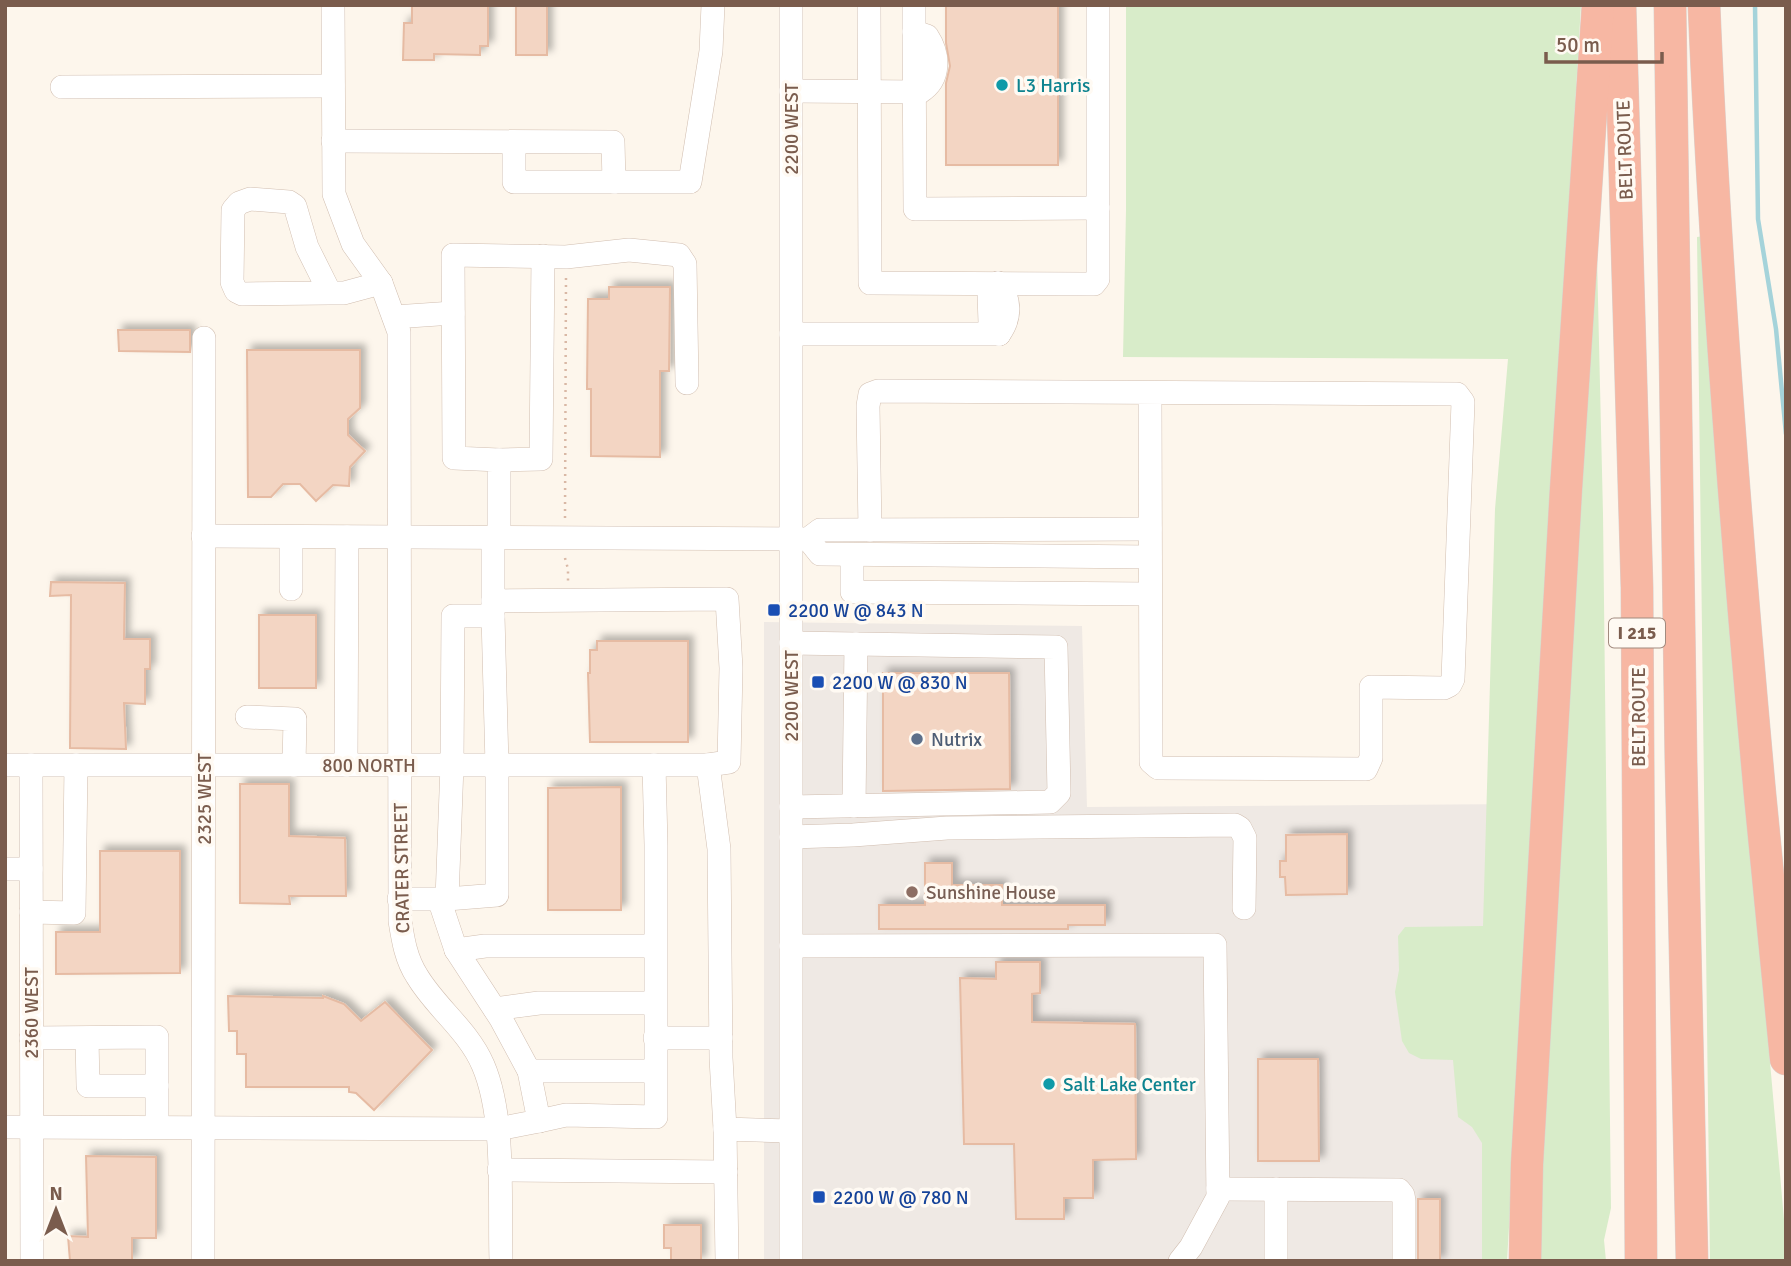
<svg xmlns="http://www.w3.org/2000/svg" width="1791" height="1266" viewBox="0 0 1791 1266" font-family="Signika,sans-serif">
<style>
.industrial{fill:#efe9e4}
.green{fill:#d8ecc9}
.lines{fill:none;stroke-linecap:round;stroke-linejoin:round}
.stream{stroke:#a5d3da;stroke-width:4.5}
.building{fill:#f3d5c3;stroke:#e6bba3;stroke-width:2;filter:url(#shadow)}
.minor-casing{stroke:#d1beb0;stroke-width:24}
.highway-casing{stroke:#dad1cd;stroke-width:33}
.path{stroke:#d9b8a5;stroke-width:2.5;stroke-dasharray:2 5;stroke-linecap:butt}
.minor{stroke:#fff;stroke-width:23}
.highway{stroke:#f7b7a3;stroke-width:32}
.culture-dot{fill:#0f9aa8;stroke:#fffaf3;stroke-width:2.5}
.transit-dot{fill:#1a4fb4;stroke:#fffaf3;stroke-width:2.5}
.service-dot{fill:#5c6f8a;stroke:#fffaf3;stroke-width:2.5}
.education-dot{fill:#8d6e63;stroke:#fffaf3;stroke-width:2.5}
.labels{text-anchor:middle;stroke-width:7;stroke-linejoin:round;paint-order:stroke}
.shield{fill:#fffaf3;stroke:#a28b7f;stroke-width:2}
.shield-label{font-size:18px;font-weight:bold;fill:#7a5c4d}
.culture-label{font-size:19px;fill:#0d838f;stroke:#fffaf3;text-anchor:start}
.street-label{font-size:19px;fill:#7a5c4d;stroke:#fffaf3}
.transit-label{font-size:19px;fill:#164399;stroke:#fffaf3;text-anchor:start}
.service-label{font-size:19px;fill:#4e5e75;stroke:#fffaf3;text-anchor:start}
.education-label{font-size:19px;fill:#785e54;stroke:#fffaf3;text-anchor:start}
</style>
<defs>
<filter id="shadow"><feDropShadow dx="5" dy="-5" stdDeviation="3.5" flood-color="#0004"/></filter>
</defs>
<rect width="100%" height="100%" fill="#fdf6ec"/>
<!-- industrial -->
<path class="industrial" d="M764,622l318,4 5,181 434,-3 -34,457h-723z"/>
<!-- green -->
<g class="green">
<path d="M1126,5h455l-74,1256h-25v-118l-10,-16 -14,-10 -5,-57 -32,-1 -12,-6 -7,-12 -7,-49 4,-22 -1,-34 7,-9 78,-1 12,-417 13,-150 -385,-2 3,-147z"/>
<path d="M1596,214l7,300 8,694 -7,32 2,21h-71l3,-73 10,-113 18,-310 5,-156z"/>
<path d="M1704,236l57,725 25,281v19h-76l-13,-1024z"/>
</g>
<g class="lines">
<!-- stream -->
<path class="stream" d="M1755,5l3,214 18,110 10,105"/>
</g>
<!-- building -->
<g class="building">
<path d="M412,5h76v41h-8v9l-46,-1v6h-31l1,-37h8z"/>
<rect x="516" y="5" width="31" height="50"/>
<path d="M946,5h112v160h-112v-82l4,-17 -4,-23z"/>
<path d="M609,287h61l-1,84h-9v86l-69,-1v-67h-4l1,-90h21z"/>
<path d="M118,330h72v22l-71,-1z"/>
<path d="M247,350h113v58l-12,11v16l17,16 -15,16 -1,19 -16,-1 -17,16 -16,-17h-17l-12,13h-23z"/>
<path d="M51,582l74,1 -1,56h26v30h-5v35l-21,-1 2,46 -56,-1 1,-153 -21,1z"/>
<rect x="259" y="615" width="57" height="73"/>
<path d="M597,641h91v101h-98l-2,-69h2v-23h7z"/>
<path d="M883,673h126l1,116 -127,2z"/>
<path d="M240,784h49v52l56,2 1,58h-57l1,8 -50,-1z"/>
<path d="M621,787v123h-73v-122z"/>
<path d="M1347,834v60l-61,1 -1,-18h-5v-16h6v-26z"/>
<path d="M100,851h80v122l-124,1v-42h44z"/>
<path d="M925,863h27v22h50v20h103v20h-37v4h-189v-24h46z"/>
<path d="M996,962h44v31l-8,1v28l103,2 1,135 -43,1v38h-29v21h-48l-2,-75h-50l-4,-166 36,1z"/>
<path d="M228,996l95,2v-2l21,8 17,17 24,-19 47,48 -58,60 -18,-17 -7,-1v-5h-103v-33h-9v-23h-8z"/>
<path d="M1258,1059h60l1,102h-61z"/>
<path d="M86,1156l70,1v81h-24v23h-62l-2,-25 20,1z"/>
<rect x="1418" y="1199" width="22" height="62"/>
<path d="M664,1225h37v36h-30v-13h-7z"/>
</g>
<g class="lines">
<defs>
<g id="minor">
<path d="M333,5l1,189 19,50 28,39 18,49 1,589c3,19 6,38 17,55 19,32 51,54 66,89 23,53 16,138 18,196"/>
<path d="M869,5l1,278 217,1h7l4,-5v-274"/>
<path d="M914,32l1,177 183,-1"/>
<path d="M62,87l271,-1"/>
<path d="M791,91l129,1c21,-13 19,-38 7,-56l-13,-4v-27"/>
<path d="M333,141l280,1 1,40h76l21,-131 2,-46"/>
<path d="M514,142v40h100"/>
<path d="M998,283l-9,11 1,29 9,11"/>
<path d="M998,283c13,16 13,35 1,51"/>
<path d="M330,293l-23,-46 -12,-41 -6,-4 -39,-3 -11,4 -6,7 -1,72 4,9 6,3 88,-1h14l37,-10"/>
<path d="M394,317l59,-4"/>
<path d="M791,334h208"/>
<path d="M499,460l42,-1 2,-203"/>
<path d="M870,530l-2,-124 2,-12 8,-3 579,3 6,8 -10,277 -3,6 -6,3 -73,-1v71l-5,11 -208,-1 -7,-6 -1,-369"/>
<path d="M203,536l605,3 12,-9 330,-1"/>
<path d="M291,537v52"/>
<path d="M493,538v63l234,-2 4,69 -2,94 -21,3 11,84 2,209 4,71"/>
<path d="M499,538v-78l-45,-2 -1,-203 113,2 63,-7 50,5 6,9 2,119"/>
<path d="M808,539l12,15 330,3"/>
<path d="M852,555v37l298,2"/>
<path d="M247,717l48,2 -1,46"/>
<path d="M5,765h703"/>
<path d="M31,765l1,496"/>
<path d="M346,765l1,-228"/>
<path d="M854,806l2,-162"/>
<path d="M791,807l259,-5 9,-9 -3,-146 -265,-4"/>
<path d="M791,837l62,-2 94,-7 288,-3 5,3 5,10 -1,70"/>
<path d="M5,869h26"/>
<path d="M399,899h48l5,-134 1,-149h40v-15"/>
<path d="M447,899l50,-4v-130l-4,-149"/>
<path d="M31,912l43,1 2,-148"/>
<path d="M791,946l424,-1 3,252 -27,50 -11,14"/>
<path d="M456,950l29,-4h170"/>
<path d="M495,1009l44,-6h116"/>
<path d="M31,1038l126,-1v90"/>
<path d="M87,1038l1,48h69"/>
<path d="M655,1038h66"/>
<path d="M529,1071h126"/>
<path d="M539,1121l27,-6 90,2v-272l-2,-80"/>
<path d="M5,1127l493,2 41,-8 -10,-50 -28,-52 -45,-69 -17,-51"/>
<path d="M499,1170l227,2"/>
<path d="M1218,1189l181,1 4,5 1,6v60"/>
<path d="M1276,1189v72"/>
<path d="M203,1261l1,-923"/>
<path d="M727,1261l-2,-132 65,2"/>
<path d="M791,1261v-1256"/>
</g>
<g id="highway">
<path d="M1620,5l17,583 4,673"/>
<path d="M1670,5l11,757 11,499"/>
<path d="M1704,5c11,264 32,527 56,790 8,88 18,176 26,264"/>
<path d="M1525,1261l2,-97 39,-675 32,-484"/>
</g>
</defs>
<!-- minor casing -->
<use href="#minor" class="minor-casing"/>
<!-- highway casing -->
<use href="#highway" class="highway-casing"/>
<!-- path -->
<g class="path">
<path d="M565,518l1,-242"/>
<path d="M565,558l3,11v14"/>
</g>
<!-- minor -->
<use href="#minor" class="minor"/>
<!-- highway -->
<use href="#highway" class="highway"/>
</g>
<!-- markers -->
<g class="culture-dot">
<circle cx="1002" cy="85" r="7"/>
<circle cx="1049" cy="1084" r="7"/>
</g>
<g class="transit-dot">
<rect x="767" y="603" width="14" height="14" rx="3.5"/>
<rect x="811" y="675" width="14" height="14" rx="3.5"/>
<rect x="812" y="1190" width="14" height="14" rx="3.5"/>
</g>
<circle class="service-dot" cx="917" cy="739" r="7"/>
<circle class="education-dot" cx="912" cy="892" r="7"/>
<g class="labels">
<!-- shield labels -->
<rect class="shield" x="1609" y="618.5" width="56" height="29" rx="5"/>
<g class="shield-label">
<text x="1637" y="639">I 215</text>
</g>
<!-- culture labels -->
<g class="culture-label">
<text x="1016" y="92">L3 Harris</text>
<text x="1063" y="1091">Salt Lake Center</text>
</g>
<!-- street labels -->
<g class="street-label">
<text transform="translate(791 129) rotate(-90)" y="7">2200 WEST</text>
<text transform="translate(1624 150) rotate(-92)" y="7">BELT ROUTE</text>
<text transform="translate(791 696) rotate(-90)" y="7">2200 WEST</text>
<text transform="translate(1638 717) rotate(-90)" y="7">BELT ROUTE</text>
<text x="369" y="772">800 NORTH</text>
<text transform="translate(204 799) rotate(-90)" y="7">2325 WEST</text>
<text transform="translate(401 868) rotate(-91)" y="7">CRATER STREET</text>
<text transform="translate(31 1013) rotate(-90)" y="7">2360 WEST</text>
</g>
<!-- transit labels -->
<g class="transit-label">
<text x="788" y="617">2200 W @ 843 N</text>
<text x="832" y="689">2200 W @ 830 N</text>
<text x="833" y="1204">2200 W @ 780 N</text>
</g>
<!-- service labels -->
<g class="service-label">
<text x="931" y="746">Nutrix</text>
</g>
<!-- education labels -->
<g class="education-label">
<text x="926" y="899">Sunshine House</text>
</g>
</g>
<!-- border -->
<rect width="1791" height="1266" fill="none" stroke="#7a5c4d" stroke-width="14"/>
<!-- north arrow -->
<g transform="translate(56 1210)" stroke="#fffaf3" stroke-width="5" paint-order="stroke">
<path d="M0-5L12 26L0 18L-12 26Z" fill="#7a5c4d"/>
<text y="-10" font-size="19" font-weight="bold" text-anchor="middle" fill="#7a5c4d">N</text>
</g>
<!-- scale -->
<path d="M1546 52v10h116v-10" fill="none" stroke="#7a5c4d" stroke-width="3.5"/>
<text x="1556" y="52" font-size="21" fill="#7a5c4d" stroke="#fffaf3" stroke-width="5" paint-order="stroke">50 m</text>
</svg>
